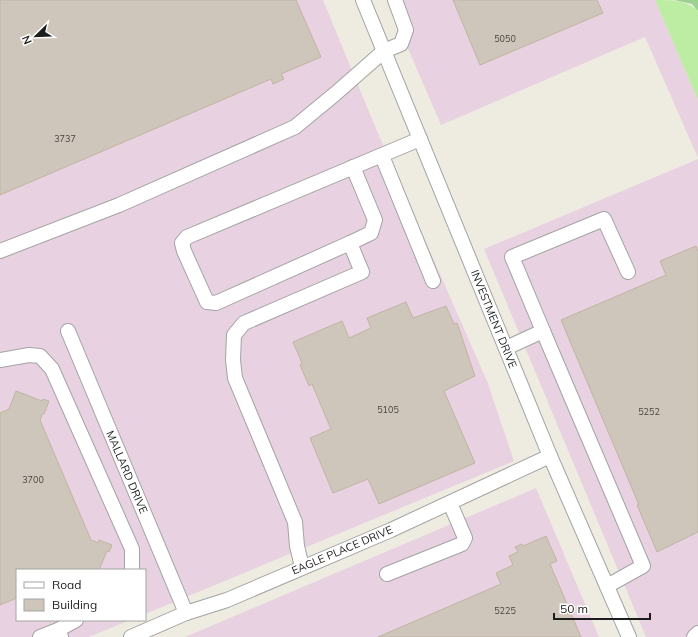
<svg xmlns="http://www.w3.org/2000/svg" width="698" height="637" viewBox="0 0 698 637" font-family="Mulish,sans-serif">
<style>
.industrial{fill:#e8d2e1}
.grass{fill:#bceda2}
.forest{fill:#9cd192}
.building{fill:#cec6ba;stroke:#c1b4a2}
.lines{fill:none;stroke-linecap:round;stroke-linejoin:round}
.minor-casing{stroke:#a3a3a3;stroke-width:16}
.minor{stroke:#fff;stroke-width:14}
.labels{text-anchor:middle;stroke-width:3;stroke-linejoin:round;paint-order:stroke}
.number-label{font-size:9px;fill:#484644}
.street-label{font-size:11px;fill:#1c1c1c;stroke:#fff}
</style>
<rect width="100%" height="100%" fill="#eeece1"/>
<!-- industrial -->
<g class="industrial">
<path d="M0,0h323l54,131 110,250 27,80 -369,153v-44h-128v50h113l-41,17h-89z"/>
<path d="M387,0h268l43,100v58l-53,-121 -204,88z"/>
<path d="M698,159v478h-52l-162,-388z"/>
<path d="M536,488l63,149h-414z"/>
</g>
<!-- grass -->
<path class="grass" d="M655,0c16,0 32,0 43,11v89z"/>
<!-- forest -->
<path class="forest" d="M674,0h24v11l-6,-7z"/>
<!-- building -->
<g class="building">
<path d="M0,0h296l25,57 -40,17 3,5 -11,5 -2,-5 -271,116z"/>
<path d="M453,0h144l6,13 -123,52z"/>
<path d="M696,246l2,6v280l-41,20 -20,-47h2l-78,-185 105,-45 -6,-14z"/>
<path d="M406,302l7,16 33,-12 8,18 3,-1 18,53 -31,15 31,72 -96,41 -11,-25 -35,14 -23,-55 21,-9 -19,-45 -3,2 -9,-21 2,-2 -9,-21 49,-21 7,17 22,-10 -4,-10z"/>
<path d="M16,391l26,10 1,-2 6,2 -5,13h-2l-2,6 51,120 8,3v-3l13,5 -3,7 -2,-1 -8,19h-82v28l-17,7v-192l9,-4z"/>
<path d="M546,536l11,25 -7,3 31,73h-203l123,-53 -5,-11 17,-8 -4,-9 9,-4 -3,-5 7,-3 1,2z"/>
</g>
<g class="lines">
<defs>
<g id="minor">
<path d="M363,0l187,456 79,181"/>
<path d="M382,156l51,125"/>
<path d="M350,243l21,-10 4,-13 -22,-53"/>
<path d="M0,251l119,-46 176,-78 40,-33 49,-43 17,-7 5,-14 -11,-30"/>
<path d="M68,331l118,282"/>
<path d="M543,331l100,235 -36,20"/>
<path d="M506,348l37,-17 -31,-74 92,-38 24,53"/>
<path d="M0,360l29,-5 11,1 12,13 80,180v21"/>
<path d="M302,567l-5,-21 -2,-24 -60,-144 -2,-18 1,-25 10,-12 118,-51 -12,-29 -134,60 -9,-1 -23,-51 -2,-8 5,-6 233,-98"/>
<path d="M387,574l75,-30 3,-6 -15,-35"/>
<path d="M58,630l18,-10"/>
<path d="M40,637l18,-7 3,7"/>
<path d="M131,637l55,-24 41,-13 164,-70 159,-74"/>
<path d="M694,637l4,-4"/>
</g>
</defs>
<!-- minor casing -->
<use href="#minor" class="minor-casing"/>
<!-- minor -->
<use href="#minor" class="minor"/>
</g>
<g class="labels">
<!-- number labels -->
<g class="number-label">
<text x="505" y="42">5050</text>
<text x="65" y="142">3737</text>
<text x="388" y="413">5105</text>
<text x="649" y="415">5252</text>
<text x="33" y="483">3700</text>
<text x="505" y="614">5225</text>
</g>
<!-- street labels -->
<g class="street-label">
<text transform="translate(494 319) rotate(68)" y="4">INVESTMENT DRIVE</text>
<text transform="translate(127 472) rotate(67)" y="4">MALLARD DRIVE</text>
<text transform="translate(342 550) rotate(-23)" y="4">EAGLE PLACE DRIVE</text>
</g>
</g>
<!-- legend -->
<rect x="16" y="569" width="130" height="52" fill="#ffffff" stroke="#a4a4a4"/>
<rect x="24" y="582" width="20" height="6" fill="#ffffff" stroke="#a4a4a4"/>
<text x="52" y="589" font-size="12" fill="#1c1c1c">Road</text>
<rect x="24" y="599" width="20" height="12" fill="#cec6ba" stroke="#a4a4a4"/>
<text x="52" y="609" font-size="12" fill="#1c1c1c">Building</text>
<!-- north arrow -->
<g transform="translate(36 36) rotate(247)" stroke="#ffffff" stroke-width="3" paint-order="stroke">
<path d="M0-3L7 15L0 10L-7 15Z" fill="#1c1c1c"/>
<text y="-6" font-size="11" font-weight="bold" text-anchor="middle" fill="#1c1c1c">N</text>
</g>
<!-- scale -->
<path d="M554 613v6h96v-6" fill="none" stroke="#1c1c1c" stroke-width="2"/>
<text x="560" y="613" font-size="12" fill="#1c1c1c" stroke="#ffffff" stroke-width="3" paint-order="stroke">50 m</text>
</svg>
